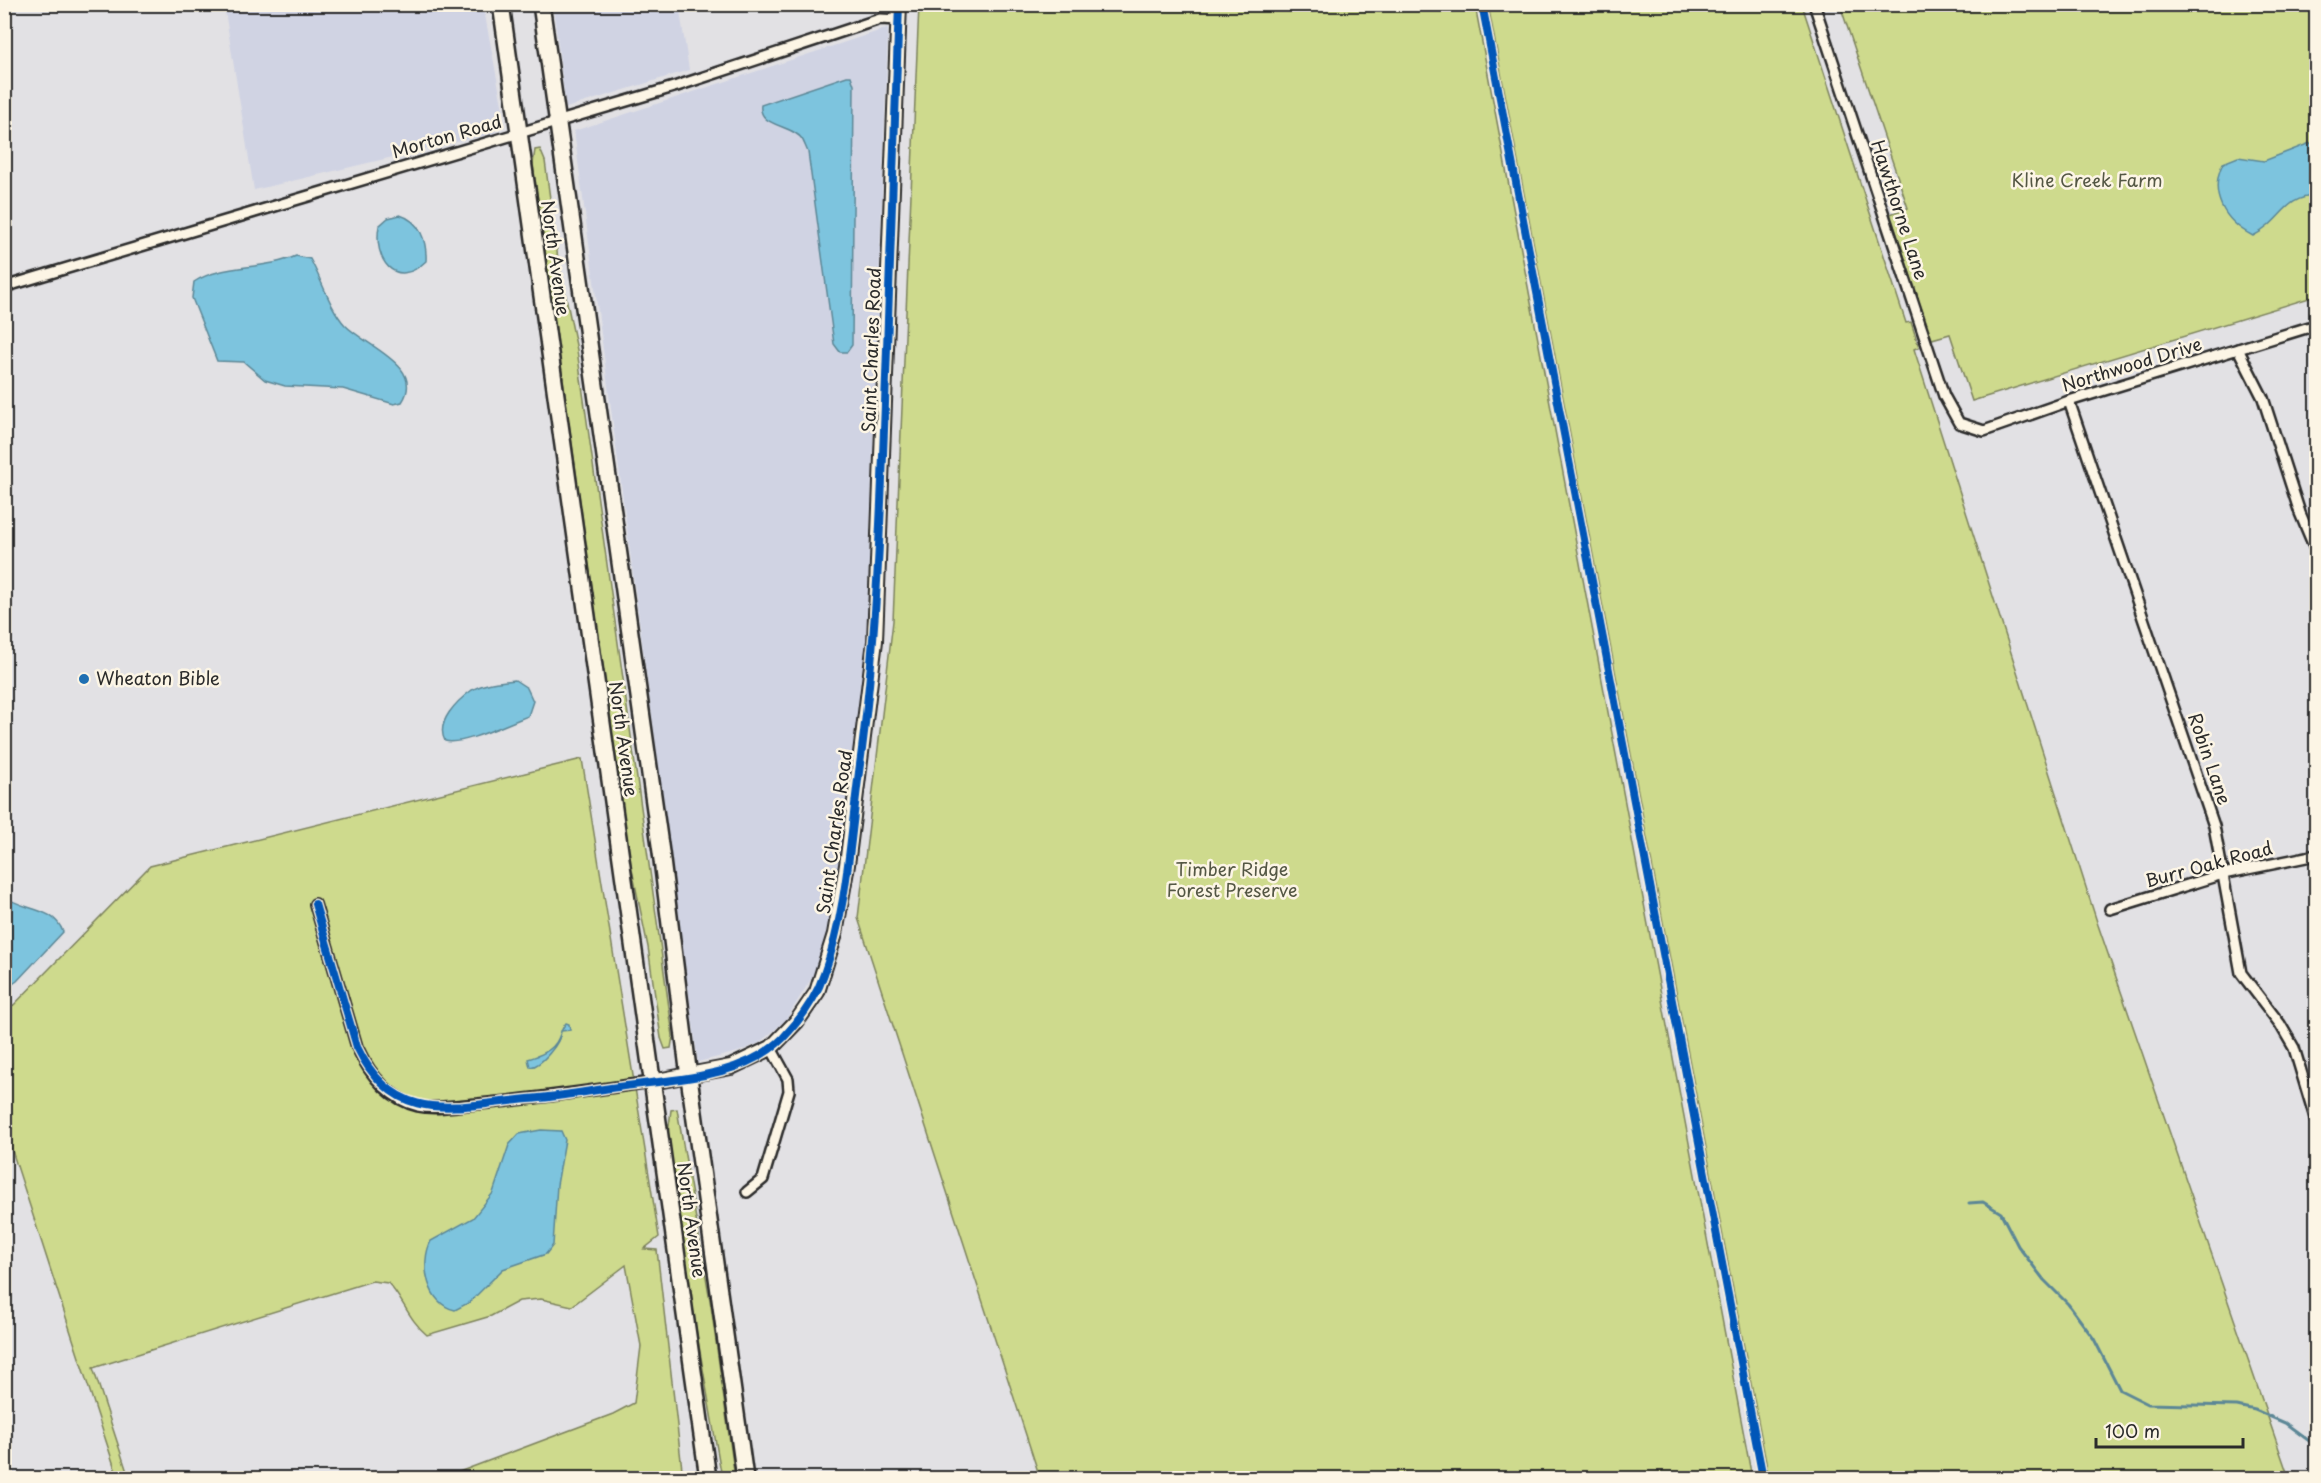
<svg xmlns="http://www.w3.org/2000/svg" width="2321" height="1483" viewBox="0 0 2321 1483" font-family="'Playpen Sans',sans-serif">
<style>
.built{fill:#d0d3e3}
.green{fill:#ceda8d;stroke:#7c825c;stroke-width:1.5}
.water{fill:#7dc4de;stroke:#5c8796;stroke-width:1.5}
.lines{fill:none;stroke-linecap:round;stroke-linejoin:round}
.stream{stroke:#5c8796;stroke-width:3}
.street-casing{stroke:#2b2b2b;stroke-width:14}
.secondary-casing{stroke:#2b2b2b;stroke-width:18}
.primary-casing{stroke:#2b2b2b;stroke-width:20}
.street{stroke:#fcf5e5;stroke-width:9}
.secondary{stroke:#fcf5e5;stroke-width:14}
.primary{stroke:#fcf5e5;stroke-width:15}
.cycleway-casing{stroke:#fcf5e5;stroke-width:11}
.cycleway{stroke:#0057b8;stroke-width:8}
.poi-dot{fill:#1f6fb2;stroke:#fcf5e5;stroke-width:2}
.labels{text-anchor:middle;stroke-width:5;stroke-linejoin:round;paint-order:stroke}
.street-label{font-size:18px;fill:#2b2b2b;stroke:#fcf5e5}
.park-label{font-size:18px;fill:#545744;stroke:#fcf5e5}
.poi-label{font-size:18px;fill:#2b2b2b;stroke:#fcf5e5;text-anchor:start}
</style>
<rect width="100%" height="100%" fill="#e2e1e4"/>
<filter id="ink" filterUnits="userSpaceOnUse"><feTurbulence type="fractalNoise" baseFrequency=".0167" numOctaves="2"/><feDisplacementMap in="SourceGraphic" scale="12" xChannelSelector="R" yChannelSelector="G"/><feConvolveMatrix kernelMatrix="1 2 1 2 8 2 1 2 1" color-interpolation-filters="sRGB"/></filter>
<g filter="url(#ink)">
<!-- built -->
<g class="built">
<path d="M224,5h259l20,105 -9,23 -240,57z"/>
<path d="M553,5h126l10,65 -123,38z"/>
<path d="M888,28l-23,643 -32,241 -20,64 -28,45 -26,22 -21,9 -40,10 -124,-931z"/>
</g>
<!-- green -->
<g class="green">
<path d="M919,5h556l277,1473h-712l-182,-560 35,-297z"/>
<path d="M1488,5h314l104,318 5,-1 8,25 -5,2 184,576 191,553h-520z"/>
<path d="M1840,5h476v291l-344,105 -22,-67 -18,5 -42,-125 18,-6z"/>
<path d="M540,149l5,12 13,98 19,91 96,686 -2,12 -6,1 -4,-11 -13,-91 -18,-87 -91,-652 -6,-44 2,-14z"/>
<path d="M582,759l77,478 -15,12 13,1 26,228h-240l170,-64 21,-11 7,-57 -15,-81 -54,41 -31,-7 -22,2 -28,15 -64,19c-18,-15 -24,-36 -39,-52l-16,-2 -279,87 36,110h-11l-113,-349 -1,-114 146,-149z"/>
<path d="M677,1109l34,197 24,172h-13l-26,-149 -28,-195 3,-24z"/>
</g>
<!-- water -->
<g class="water">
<path d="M847,76h4l3,9 -2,260 -5,7h-7l-6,-8 -26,-192c-2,-4 -4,-10 -6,-13 -11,-15 -44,-12 -41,-34z"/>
<path d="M2310,143l6,2v51c-32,0 -35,27 -63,40 -29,-15 -45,-42 -30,-73l15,-6 26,4z"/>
<path d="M400,215c20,6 27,26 26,46 -31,30 -53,-2 -47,-35l9,-8z"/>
<path d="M296,256l14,3c12,21 19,48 35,66 20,21 81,41 57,77l-8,2 -51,-15 -58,-3 -20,-6 -21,-18 -27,-1 -25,-63 2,-16c26,-18 71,-12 102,-26z"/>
<path d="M515,680l12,8 6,13 -5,15c-20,7 -65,30 -83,25 -10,-19 12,-40 27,-51 13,-8 29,-8 43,-10z"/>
<path d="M4,896c18,15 50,10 59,36l-46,49 -12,8z"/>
<path d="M566,1023l3,1 1,6 -9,1c0,12 -21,36 -31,36l-2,-8c10,-3 25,-8 30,-20 3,-6 3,-10 8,-16z"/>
<path d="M541,1130l20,1 4,9 -8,45 -4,60 -7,9 -43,15 -33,33 -15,8c-27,-5 -36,-46 -24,-69l42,-23 20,-25 16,-48 10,-11z"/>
</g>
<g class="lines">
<!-- stream -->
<path class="stream" d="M1969,1203l14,-1 18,11 17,33 26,34 24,24 26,35 26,51 28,14 89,2 18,4 30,13 31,23"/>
<defs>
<g id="street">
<path d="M1814,4l130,392 15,27 25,8 85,-30 247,-76"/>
<path d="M4,287l673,-201 203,-67 18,1"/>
<path d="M2238,349l25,49 37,115 16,38"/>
<path d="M2069,401l145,425 27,147 39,51 14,24 22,73"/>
<path d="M315,904l42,143c12,26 30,51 61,59 18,4 42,-1 60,-2 58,-5 116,-14 174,-22"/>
<path d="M2110,909l113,-35 93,-19"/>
<path d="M747,1192l16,-13 26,-88 -1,-12 -17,-31"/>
</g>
<path id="secondary" d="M652,1082l79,-15 40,-19 26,-27 20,-29 18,-58 12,-69 28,-224 24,-637"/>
<g id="primary">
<path d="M501,4l207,1474"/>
<path d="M541,4l120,848 28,225 56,401"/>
</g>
</defs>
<!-- street casing -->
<use href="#street" class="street-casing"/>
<!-- secondary casing -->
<use href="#secondary" class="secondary-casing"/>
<!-- primary casing -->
<use href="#primary" class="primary-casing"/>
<!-- street -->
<use href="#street" class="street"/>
<!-- secondary -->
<use href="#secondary" class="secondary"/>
<!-- primary -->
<use href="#primary" class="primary"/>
<defs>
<g id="cycleway">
<path d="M1482,4l281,1474"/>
<path d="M315,904l42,143c38,80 97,59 171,52 30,-2 60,-8 90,-12 54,-8 124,-8 165,-49 17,-18 33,-40 41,-64 23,-63 26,-135 35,-202 18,-131 22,-262 27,-395 4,-124 9,-248 13,-373"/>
</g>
</defs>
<!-- cycleway casing -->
<use href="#cycleway" class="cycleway-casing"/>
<!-- cycleway -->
<use href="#cycleway" class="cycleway"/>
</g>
</g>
<!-- markers -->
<circle class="poi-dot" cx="84" cy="679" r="6"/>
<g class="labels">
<!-- street labels -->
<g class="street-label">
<text transform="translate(447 137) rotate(-16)" y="6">Morton Road</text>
<text transform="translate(1899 210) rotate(72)" y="6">Hawthorne Lane</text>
<text transform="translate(555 258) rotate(82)" y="6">North Avenue</text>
<text transform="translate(872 350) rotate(-88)" y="6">Saint Charles Road</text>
<text transform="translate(2132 365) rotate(-17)" y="6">Northwood Drive</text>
<text transform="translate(623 739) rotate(82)" y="6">North Avenue</text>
<text transform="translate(2209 759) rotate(71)" y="6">Robin Lane</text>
<text transform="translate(835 832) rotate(-82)" y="6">Saint Charles Road</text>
<text transform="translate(2209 865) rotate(-15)" y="6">Burr Oak Road</text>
<text transform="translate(691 1220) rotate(82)" y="6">North Avenue</text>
</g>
<!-- park labels -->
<g class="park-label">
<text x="2087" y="187">Kline Creek Farm</text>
<text x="1232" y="876">Timber Ridge<tspan x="1232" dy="21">Forest Preserve</tspan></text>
</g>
<!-- poi labels -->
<g class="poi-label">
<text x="96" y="685">Wheaton Bible</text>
</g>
</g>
<!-- margin -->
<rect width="2321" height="1483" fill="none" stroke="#fcf5e5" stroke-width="24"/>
<rect x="12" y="12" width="2297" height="1459" fill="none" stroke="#2b2b2b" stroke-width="2" filter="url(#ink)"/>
<!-- scale -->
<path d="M2096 1438v9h147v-9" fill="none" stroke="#2b2b2b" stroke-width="3"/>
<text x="2105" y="1438" font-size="18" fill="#2b2b2b" stroke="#fcf5e5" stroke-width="4.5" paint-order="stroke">100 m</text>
</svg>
